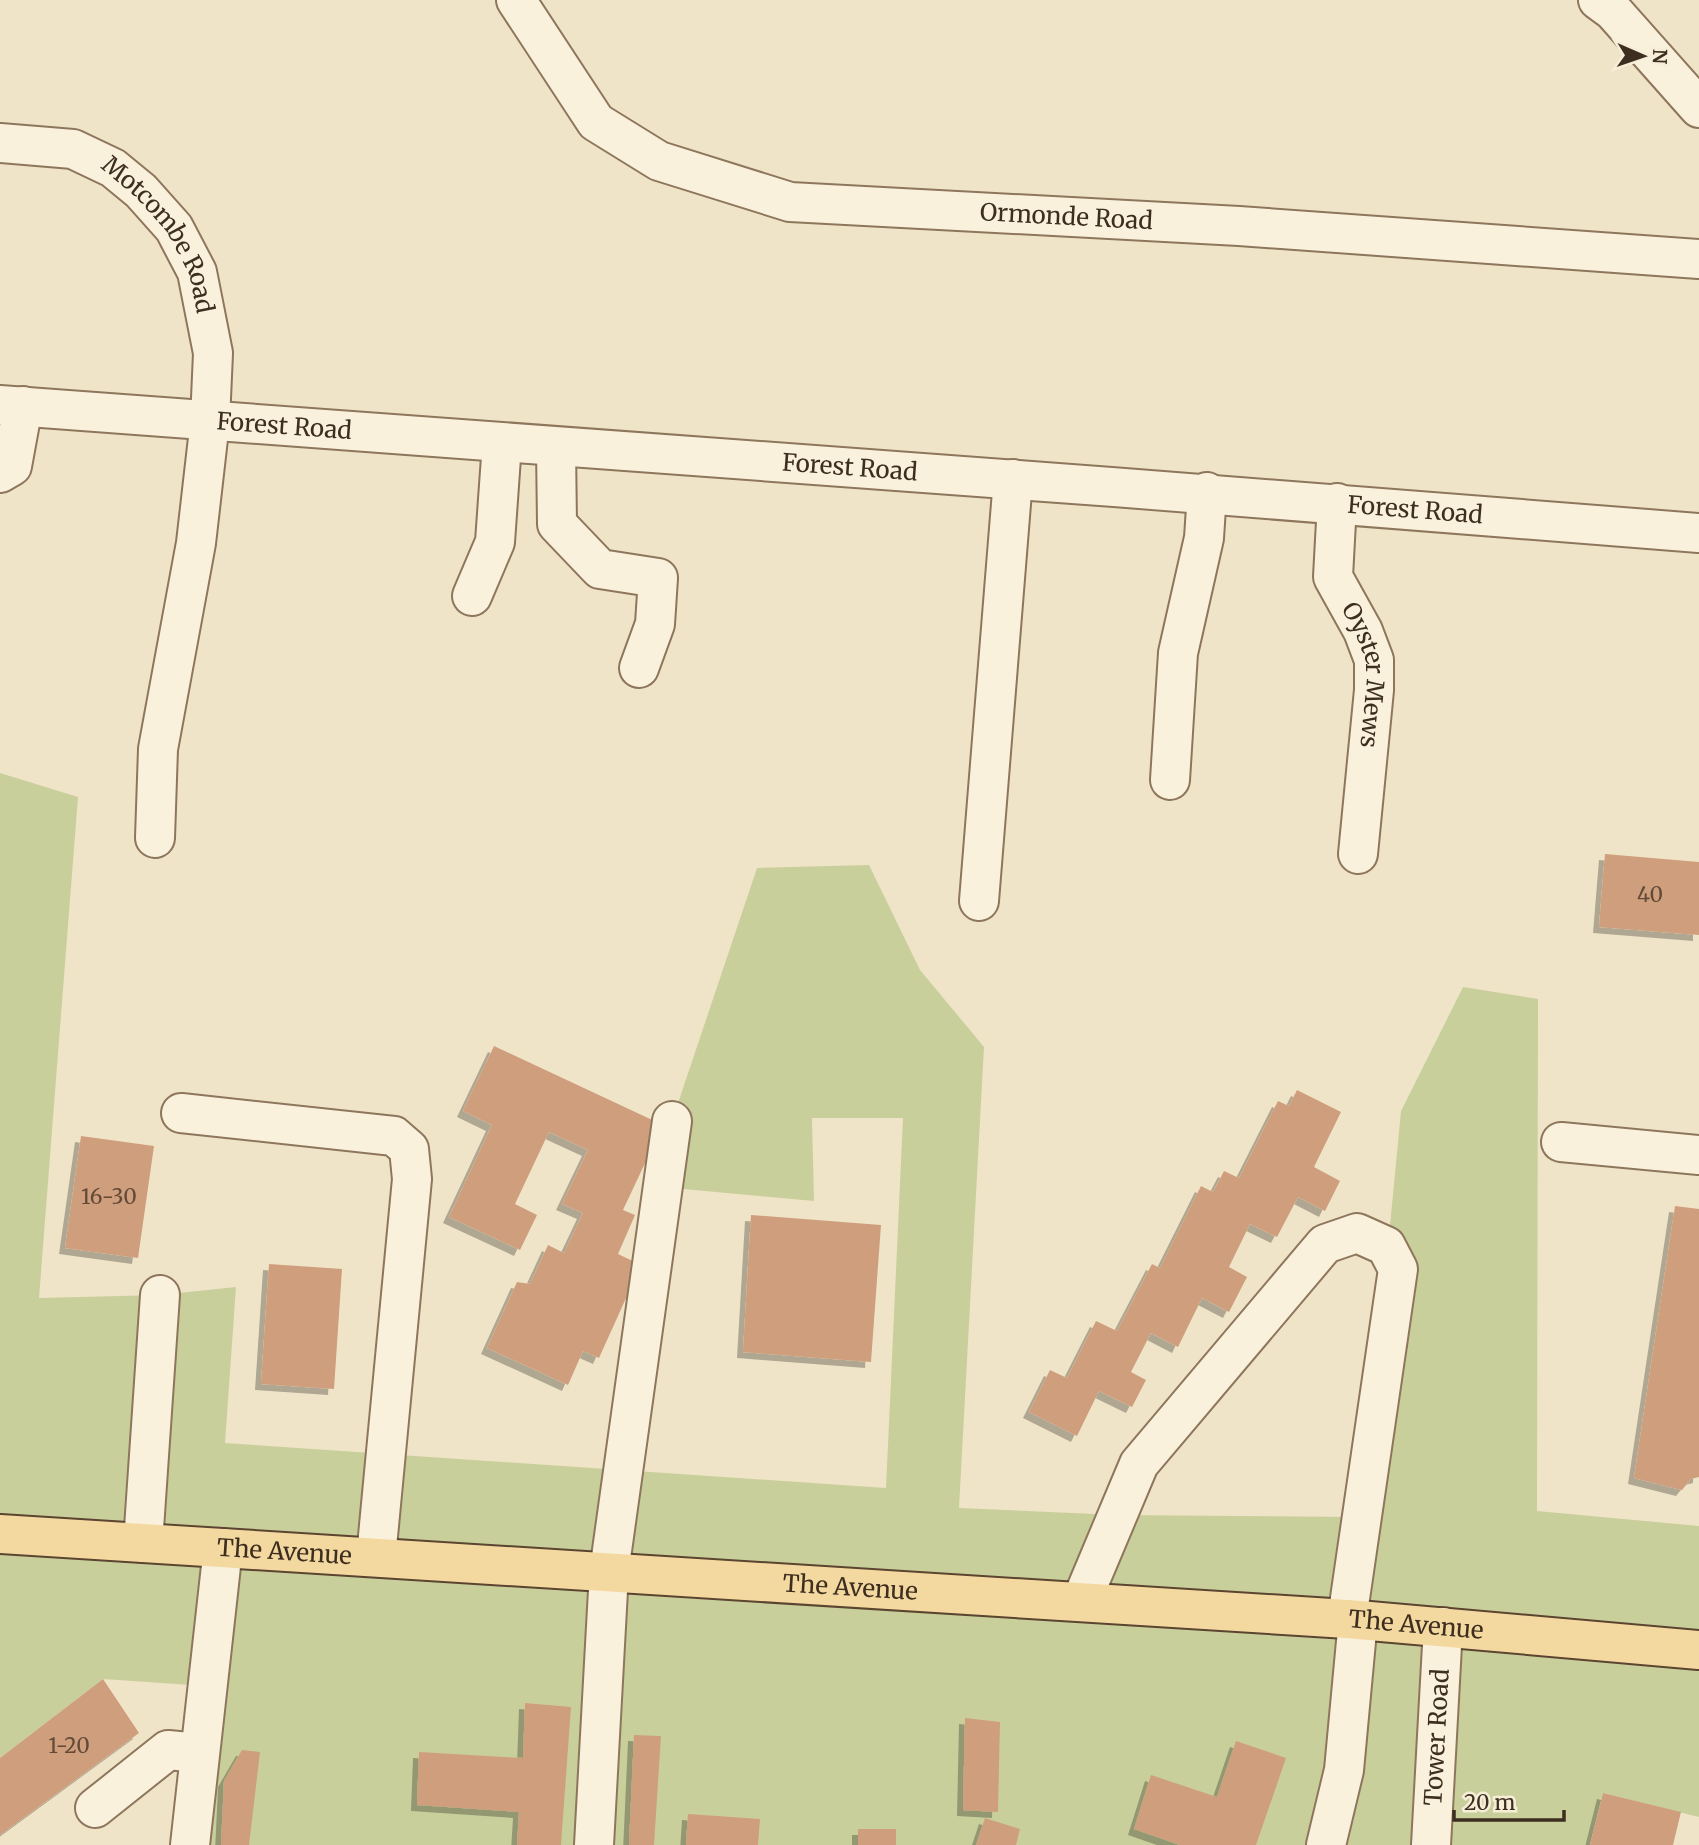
<svg xmlns="http://www.w3.org/2000/svg" width="1699" height="1845" viewBox="0 0 1699 1845" font-family="Merriweather,serif">
<style>
.green{fill:#c9cf9b}
.building{fill:#cf9f7d;filter:url(#shadow)}
.lines{fill:none;stroke-linecap:round;stroke-linejoin:round}
.minor-casing{stroke:#8d765c;stroke-width:42}
.major-casing{stroke:#5b4430;stroke-width:42}
.minor{stroke:#faf1dc;stroke-width:38}
.major{stroke:#f3d9a0;stroke-width:38}
.labels{text-anchor:middle;stroke-width:5;stroke-linejoin:round;paint-order:stroke}
.number-label{font-size:21px;fill:#624a37}
.street-label{font-size:24px;fill:#3d2e20;stroke:#f7eed8}
</style>
<defs>
<filter id="shadow"><feDropShadow dx="-6" dy="6" stdDeviation="0" flood-color="#0004"/></filter>
</defs>
<rect width="100%" height="100%" fill="#f0e4c8"/>
<!-- green -->
<path class="green" d="M0,773l78,24 -39,501 121,-3 76,-8 -11,156 661,45 17,-370h-91l2,83 -152,-14 10,-66 85,-253 112,-3 51,105 64,77 -25,461 159,7 244,2 39,-406 62,-124 75,12 -1,512 162,15v291l-96,-24 -13,52h-1400l15,-159 -102,-7 -103,79z"/>
<!-- building -->
<g class="building">
<path d="M1605,854l94,8v73l-100,-8z"/>
<path d="M494,1046l169,79 -40,85 12,5 -17,39 23,11 -42,93 -16,-7 -15,34 -81,-37 30,-66 13,2 18,-39 16,8 19,-40 -21,-9 26,-54 -39,-18 -34,72 22,11 -17,35 -71,-33 43,-92 -29,-14z"/>
<path d="M1297,1090l44,22 -27,55 26,14 -15,30 -27,-14 -21,40 -27,-13 -21,43 18,10 -18,35 -27,-14 -24,49 -27,-14 -20,39 15,8 -14,27 -33,-16 -22,45 -48,-24 21,-42 17,8 29,-57 21,10 35,-67 8,4 41,-82 12,6 11,-21 15,7 39,-77 11,5z"/>
<path d="M81,1136l73,10 -16,112 -73,-10z"/>
<path d="M1675,1206l24,3v268l-8,2 -9,11 -48,-12z"/>
<path d="M751,1215l130,10 -10,137 -128,-10z"/>
<path d="M269,1264l73,5 -8,120 -73,-5z"/>
<path d="M103,1679l36,54 -139,102v-77z"/>
<path d="M525,1703l46,4 -10,138h-44l2,-33 -102,-7 2,-53 104,6z"/>
<path d="M965,1718l35,4 -2,90 -35,-2z"/>
<path d="M634,1735l27,1 -7,109h-25z"/>
<path d="M1236,1741l50,17 -30,87h-76l-46,-16 17,-54 66,22z"/>
<path d="M242,1750l18,2 -11,93h-28l3,-64z"/>
<path d="M1603,1793l78,19 -8,33h-83z"/>
<path d="M688,1814l72,5 -2,26h-72z"/>
<path d="M985,1818l35,11 -4,16h-40z"/>
<rect x="858" y="1829" width="38" height="16"/>
</g>
<g class="lines">
<defs>
<g id="minor">
<path id="s1" d="M516,0l80,122 63,39 131,41 449,24 460,33"/>
<path d="M1598,0l15,11 86,97"/>
<path id="s2" d="M0,143l73,6 40,19 28,23 33,37 23,44 16,81 -3,68 -14,122 -38,206 -3,89"/>
<path id="s3" d="M0,405c566,43 1133,81 1699,128"/>
<path d="M556,447l1,77 43,45 58,9 -3,46 -16,44"/>
<path d="M0,473l12,-7 11,-60"/>
<path id="s4" d="M1337,503l-4,74 30,54 11,29v30l-16,164"/>
<path d="M472,596l23,-54 7,-99"/>
<path d="M1170,780l8,-127 26,-115 3,-46"/>
<path d="M979,901l34,-422"/>
<path d="M181,1113l213,23 15,13 3,30 -36,378"/>
<path d="M1561,1142l138,13"/>
<path d="M143,1543l17,-248"/>
<path d="M1081,1602l58,-138 186,-220 32,-11 29,13 12,23 -51,350"/>
<path d="M95,1808l73,-58 31,3"/>
<path d="M190,1845l33,-297"/>
<path d="M594,1845l15,-273 63,-451"/>
<path d="M1326,1845l18,-75 14,-150"/>
<path id="s5" d="M1431,1845l12,-218"/>
</g>
<g id="major">
<path id="s6" d="M0,1534l1347,85 352,31"/>
</g>
</defs>
<!-- minor casing -->
<use href="#minor" class="minor-casing"/>
<!-- major casing -->
<use href="#major" class="major-casing"/>
<!-- minor -->
<use href="#minor" class="minor"/>
<!-- major -->
<use href="#major" class="major"/>
</g>
<g class="labels">
<!-- number labels -->
<g class="number-label">
<text x="1650" y="902">40</text>
<text x="109" y="1204">16-30</text>
<text x="69" y="1753">1-20</text>
</g>
<!-- street labels -->
<g class="street-label">
<text dy="8" stroke="none"><textPath href="#s1" startOffset="634">Ormonde Road</textPath></text>
<text dy="8" stroke="none"><textPath href="#s2" startOffset="201">Motcombe Road</textPath></text>
<text dy="8" stroke="none"><textPath href="#s3" startOffset="285">Forest Road</textPath></text>
<text dy="8" stroke="none"><textPath href="#s3" startOffset="852">Forest Road</textPath></text>
<text dy="8" stroke="none"><textPath href="#s3" startOffset="1419">Forest Road</textPath></text>
<text dy="8" stroke="none"><textPath href="#s4" startOffset="180">Oyster Mews</textPath></text>
<text dy="8" stroke="none"><textPath href="#s6" startOffset="285">The Avenue</textPath></text>
<text dy="8" stroke="none"><textPath href="#s6" startOffset="852">The Avenue</textPath></text>
<text dy="8" stroke="none"><textPath href="#s6" startOffset="1419">The Avenue</textPath></text>
<text dy="8" stroke="none"><textPath href="#s5" startOffset="108">Tower Road</textPath></text>
</g>
</g>
<!-- north arrow -->
<g transform="translate(1643 56) rotate(92)" stroke="#f7eed8" stroke-width="5" paint-order="stroke">
<path d="M0-5L12 26L0 18L-12 26Z" fill="#3d2e20"/>
<text y="-10" font-size="19" font-weight="bold" text-anchor="middle" fill="#3d2e20">N</text>
</g>
<!-- scale -->
<path d="M1454 1810v10h110v-10" fill="none" stroke="#3d2e20" stroke-width="3.5"/>
<text x="1464" y="1810" font-size="21" fill="#3d2e20" stroke="#f7eed8" stroke-width="5" paint-order="stroke">20 m</text>
</svg>
